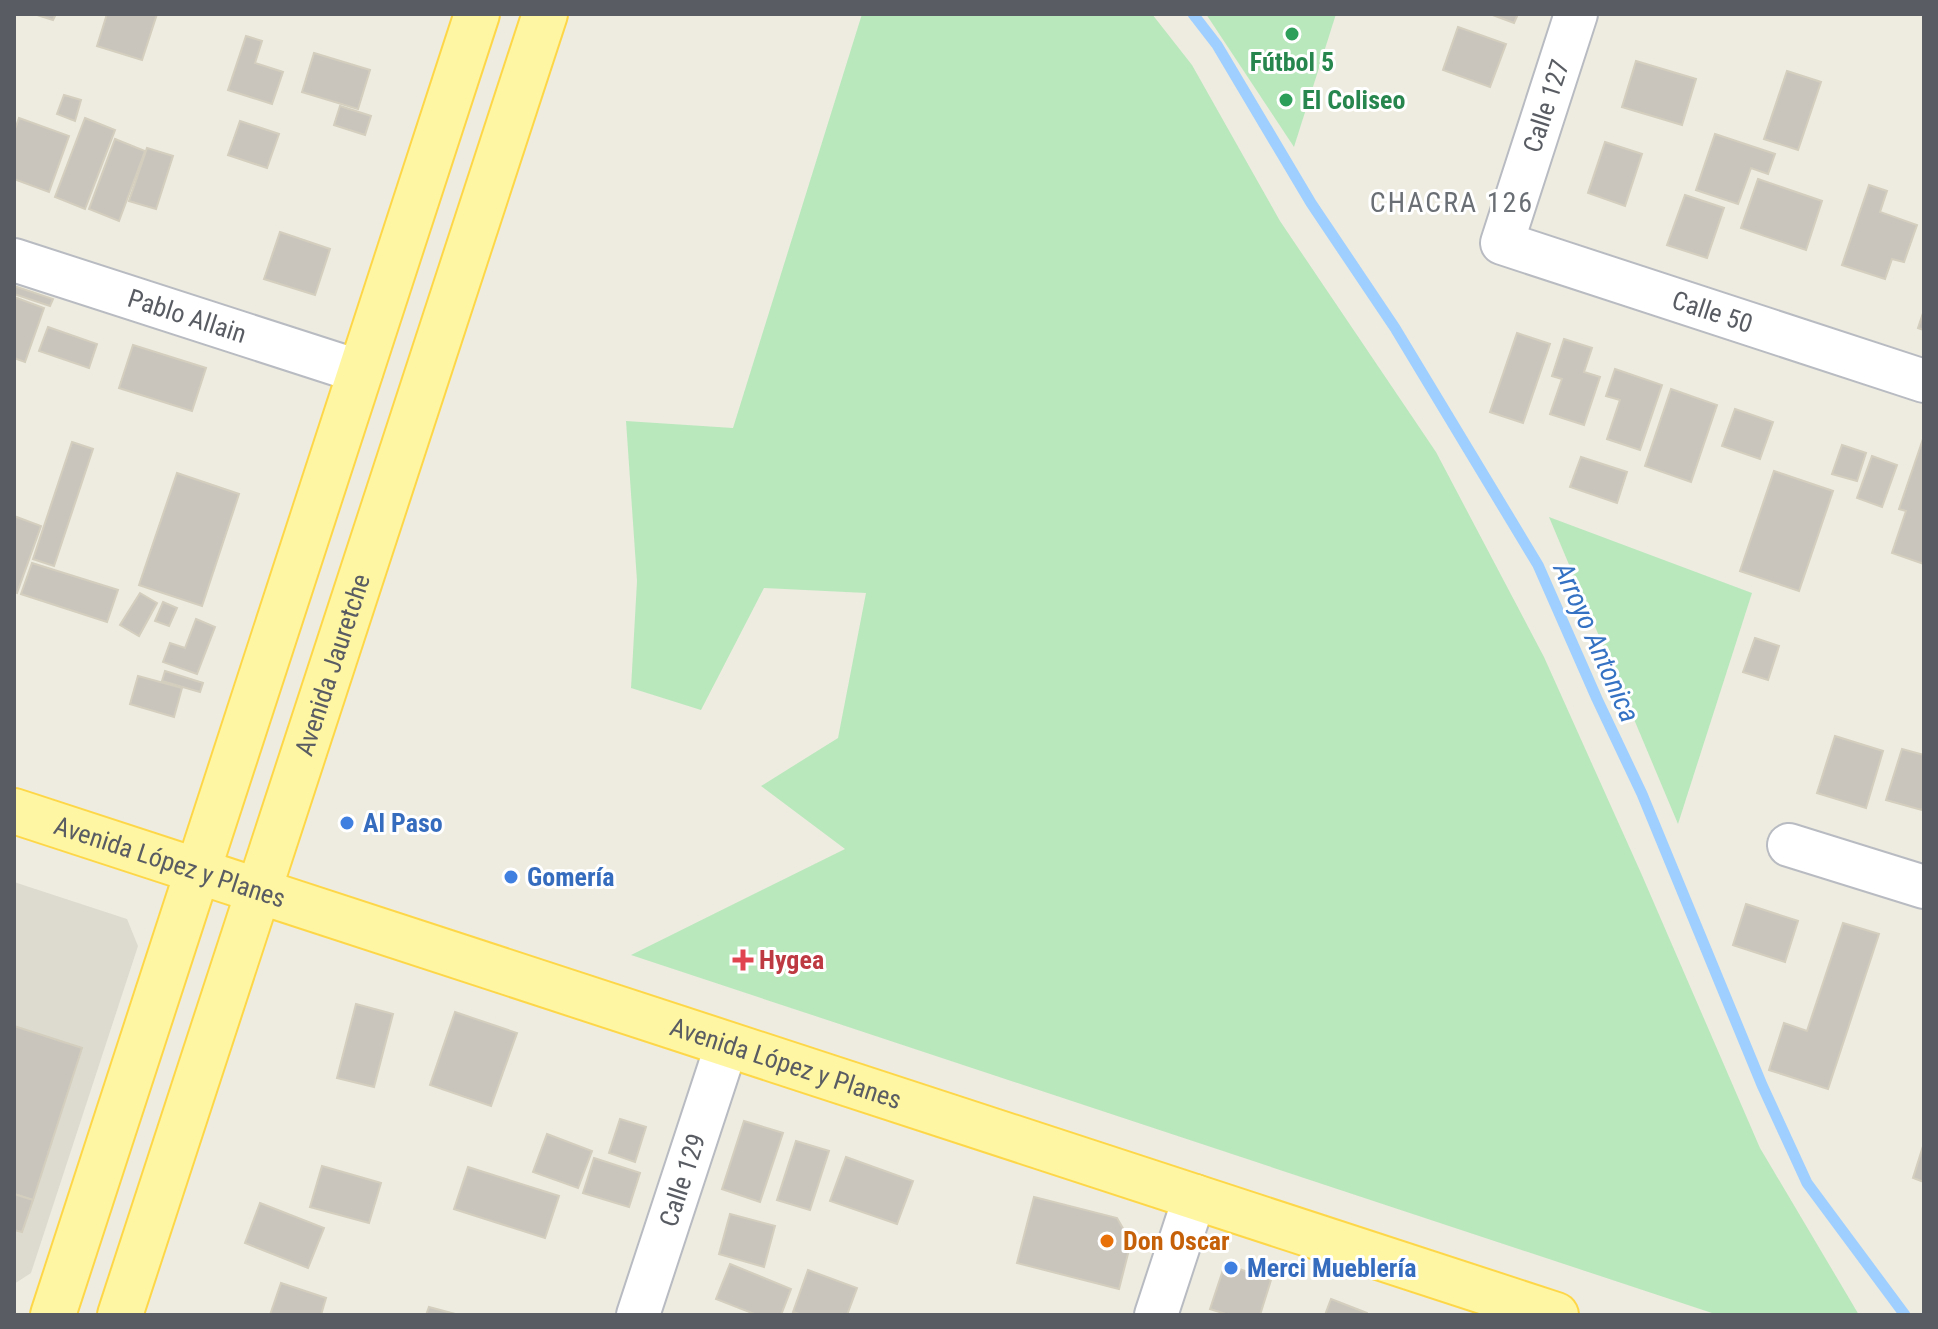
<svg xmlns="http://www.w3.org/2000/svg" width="1938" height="1329" viewBox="0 0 1938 1329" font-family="'Roboto Condensed',sans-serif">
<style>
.education{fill:#dddbcf}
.green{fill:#bae8bd}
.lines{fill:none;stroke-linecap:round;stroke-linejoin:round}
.stream{stroke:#9fcfff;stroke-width:11}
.building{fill:#c9c5bd;stroke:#d3cebe;stroke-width:2}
.minor-casing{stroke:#b8bbc1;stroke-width:46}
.major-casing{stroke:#fed749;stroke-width:48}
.minor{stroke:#fff;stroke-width:42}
.major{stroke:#fff6a4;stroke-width:44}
.leisure-dot{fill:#2e9e5b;stroke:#fff;stroke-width:3}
.shop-dot{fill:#3f7fe0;stroke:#fff;stroke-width:3}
.health-dot{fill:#e0444e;stroke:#fff;stroke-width:3}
.food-dot{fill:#e8710a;stroke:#fff;stroke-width:3}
.labels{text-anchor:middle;stroke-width:6;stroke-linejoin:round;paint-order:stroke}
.leisure-label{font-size:26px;font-weight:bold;fill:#27864d;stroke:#fff}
.street-label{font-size:26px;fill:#595d63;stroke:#fff}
.shop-label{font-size:26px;font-weight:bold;fill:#366cbe;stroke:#fff;text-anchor:start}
.health-label{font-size:26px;font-weight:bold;fill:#be3a42;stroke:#fff;text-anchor:start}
.food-label{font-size:26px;font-weight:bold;fill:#c56008;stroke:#fff;text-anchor:start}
.neighbourhood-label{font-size:28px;letter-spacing:2px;fill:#6a6f75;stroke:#fff}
.water-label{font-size:28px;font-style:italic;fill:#3572c4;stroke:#fff}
</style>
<rect width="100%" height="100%" fill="#eeece0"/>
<!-- education -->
<path class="education" d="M14,882l113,37 11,27 -107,327 -17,11z"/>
<!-- green -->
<g class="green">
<path d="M862,14h290l40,51 88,156 156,231 108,205 97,216 119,275 99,167h-141l-1087,-360 214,-106 -84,-63 77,-48 28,-145 -102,-5 -63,122 -70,-22 6,-107 -11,-160 107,7z"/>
<path d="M1206,14h130l-42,133z"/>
<path d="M1549,517l203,76 -74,231z"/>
</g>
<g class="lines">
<!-- stream -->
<path class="stream" d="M1193,14l24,31 94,158 84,125 143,237 59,134 45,95 120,291 45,98 98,132"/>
</g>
<!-- building -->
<g class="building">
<path d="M34,14h22l-3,6z"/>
<path d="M107,14h50l-15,46 -45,-14z"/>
<path d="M1490,14h28l-4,9z"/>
<path d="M1458,27l48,17 -16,43 -47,-17z"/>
<path d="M246,36l16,5 -7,22 28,9 -11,32 -44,-14z"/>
<path d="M314,53l56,17 -12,39 -56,-17z"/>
<path d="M1636,61l60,18 -14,46 -60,-18z"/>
<path d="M1787,71l34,11 -23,68 -34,-11z"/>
<path d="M64,95l17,5 -6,21 -18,-7z"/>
<path d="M340,106l31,10 -6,19 -31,-10z"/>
<path d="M19,118l50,18 -20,56 -35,-13v-47z"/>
<path d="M85,118l30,12 -30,79 -30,-12z"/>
<path d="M240,121l39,13 -12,34 -39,-13z"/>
<path d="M1715,134l60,20 -7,20 -17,-6 -13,36 -42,-14z"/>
<path d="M115,139l30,12 -26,70 -30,-12z"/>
<path d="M1605,142l37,12 -17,52 -37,-13z"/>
<path d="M147,148l26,8 -17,53 -27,-8z"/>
<path d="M1758,179l64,22 -16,49 -65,-22z"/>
<path d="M1869,185l18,6 -7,21 37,13 -13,37 -12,-3 -7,20 -43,-14z"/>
<path d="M1685,195l39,13 -17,50 -40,-13z"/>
<path d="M280,232l50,17 -15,46 -51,-16z"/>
<path d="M14,286l39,13 -3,7 -36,-12z"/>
<path d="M14,297l30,11 -19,54 -11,-4z"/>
<path d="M1924,310v20l-6,-2z"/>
<path d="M48,327l49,17 -8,24 -50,-17z"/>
<path d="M1517,333l33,11 -27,79 -33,-11z"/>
<path d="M1564,339l28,9 -8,24 16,5 -16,48 -34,-11 12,-35 -10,-3z"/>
<path d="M133,345l73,23 -14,43 -73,-23z"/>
<path d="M1615,369l47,16 -22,65 -33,-11 13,-39 -14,-4z"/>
<path d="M1671,389l46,16 -26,77 -46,-16z"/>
<path d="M1735,409l38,13 -13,37 -38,-13z"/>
<path d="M1924,436v128l-32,-11 14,-42 -7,-2z"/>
<path d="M72,442l21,7 -39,117 -21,-7z"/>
<path d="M1842,445l24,8 -9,28 -25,-7z"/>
<path d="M1872,456l25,9 -15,42 -25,-9z"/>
<path d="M1581,457l46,15 -10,31 -47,-16z"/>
<path d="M1774,471l59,20 -34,100 -59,-20z"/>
<path d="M177,473l62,21 -37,112 -63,-21z"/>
<path d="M14,516l27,10 -24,67 -3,-1z"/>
<path d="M32,563l86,27 -11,32 -86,-28z"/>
<path d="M140,593l17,10 -18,33 -19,-11z"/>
<path d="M163,602l14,6 -8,18 -14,-5z"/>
<path d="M196,619l19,8 -18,47 -34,-12 7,-19 15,5z"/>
<path d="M1755,638l24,8 -11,34 -25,-8z"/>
<path d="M165,671l38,12 -3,9 -38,-11z"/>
<path d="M138,676l44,12 -8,29 -44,-13z"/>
<path d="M1835,736l48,15 -17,57 -49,-15z"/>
<path d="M1902,749l22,6v48l-2,7 -36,-10z"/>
<path d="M1746,904l52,17 -13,41 -52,-17z"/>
<path d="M1843,923l36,11 -51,155 -59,-19 15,-47 23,8z"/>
<path d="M356,1004l37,10 -19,73 -37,-9z"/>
<path d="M455,1012l62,21 -26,73 -61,-21z"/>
<path d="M14,1026l68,22 -49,152 -19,-6z"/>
<path d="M620,1119l26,8 -11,35 -26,-9z"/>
<path d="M744,1121l39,12 -23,69 -38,-13z"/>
<path d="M547,1134l45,17 -14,37 -45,-16z"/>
<path d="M796,1141l33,10 -19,59 -33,-10z"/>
<path d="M1924,1143v39l-11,-4z"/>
<path d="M846,1157l67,24 -16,43 -67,-23z"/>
<path d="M594,1158l46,15 -11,34 -46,-14z"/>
<path d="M322,1166l59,17 -12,40 -59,-16z"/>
<path d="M468,1167l91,29 -14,42 -91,-29z"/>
<path d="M14,1194l19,6 -11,32 -8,-2z"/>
<path d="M1034,1197l83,21 14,24 -12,47 -102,-26z"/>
<path d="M260,1203l64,25 -16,40 -63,-25z"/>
<path d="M730,1214l45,12 -11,41 -45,-13z"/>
<path d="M730,1264l61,25 -10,26h-24l-41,-16z"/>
<path d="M1225,1264l46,16 -11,35h-31l-19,-6z"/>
<path d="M808,1270l49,18 -10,27h-45l-9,-3z"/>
<path d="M281,1283l45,15 -5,17h-51z"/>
<path d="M1331,1299l36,14v2h-42z"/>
<path d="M429,1307l30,8h-33z"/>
</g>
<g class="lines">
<defs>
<g id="minor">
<path id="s1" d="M1576,14l-74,229 422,138"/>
<path id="s2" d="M14,260l347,112"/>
<path d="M1789,845l135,42"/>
<path id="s3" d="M638,1315l89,-271"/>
<path d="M1156,1315l39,-119"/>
</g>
<g id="major">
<path id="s4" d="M14,811l1542,504"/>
<path d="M53,1315l424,-1301"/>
<path id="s5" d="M120,1315l425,-1301"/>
</g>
</defs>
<!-- minor casing -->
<use href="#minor" class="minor-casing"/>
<!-- major casing -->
<use href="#major" class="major-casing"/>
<!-- minor -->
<use href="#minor" class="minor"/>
<!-- major -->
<use href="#major" class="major"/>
</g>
<!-- markers -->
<g class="leisure-dot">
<circle cx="1292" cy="34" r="8"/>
<circle cx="1286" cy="100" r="8"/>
</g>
<g class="shop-dot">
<circle cx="347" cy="823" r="8"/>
<circle cx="511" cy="877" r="8"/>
<circle cx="1231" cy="1268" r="8"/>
</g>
<path class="health-dot" d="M739 948h8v8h8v8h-8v8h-8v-8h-8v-8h8z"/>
<circle class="food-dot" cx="1107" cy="1241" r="8"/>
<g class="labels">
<!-- leisure labels -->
<g class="leisure-label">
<text x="1292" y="71">Fútbol 5</text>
<text x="1302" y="109" text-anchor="start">El Coliseo</text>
</g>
<!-- street labels -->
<g class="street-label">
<text transform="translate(1546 106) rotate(-72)" y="9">Calle 127</text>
<text dy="9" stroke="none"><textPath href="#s1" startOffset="462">Calle 50</textPath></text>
<text dy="9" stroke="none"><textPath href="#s2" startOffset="182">Pablo Allain</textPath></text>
<text dy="9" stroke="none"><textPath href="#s5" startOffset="684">Avenida Jauretche</textPath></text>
<text dy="9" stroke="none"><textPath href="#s4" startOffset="164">Avenida López y Planes</textPath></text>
<text dy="9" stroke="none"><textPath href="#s4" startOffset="812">Avenida López y Planes</textPath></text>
<text dy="9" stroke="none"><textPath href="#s3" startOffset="142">Calle 129</textPath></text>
</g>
<!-- shop labels -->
<g class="shop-label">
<text x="363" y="832">Al Paso</text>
<text x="527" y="886">Gomería</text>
<text x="1247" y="1277">Merci Mueblería</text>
</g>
<!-- health labels -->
<g class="health-label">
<text x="759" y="969">Hygea</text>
</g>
<!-- food labels -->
<g class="food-label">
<text x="1123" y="1250">Don Oscar</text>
</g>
<!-- neighbourhood labels -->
<g class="neighbourhood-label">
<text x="1452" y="212">CHACRA 126</text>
</g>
<!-- water labels -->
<g class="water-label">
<text transform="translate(1597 642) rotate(66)" y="10">Arroyo Antonica</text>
</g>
</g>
<!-- border -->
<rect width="1938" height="1329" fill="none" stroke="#595d63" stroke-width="32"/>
</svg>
